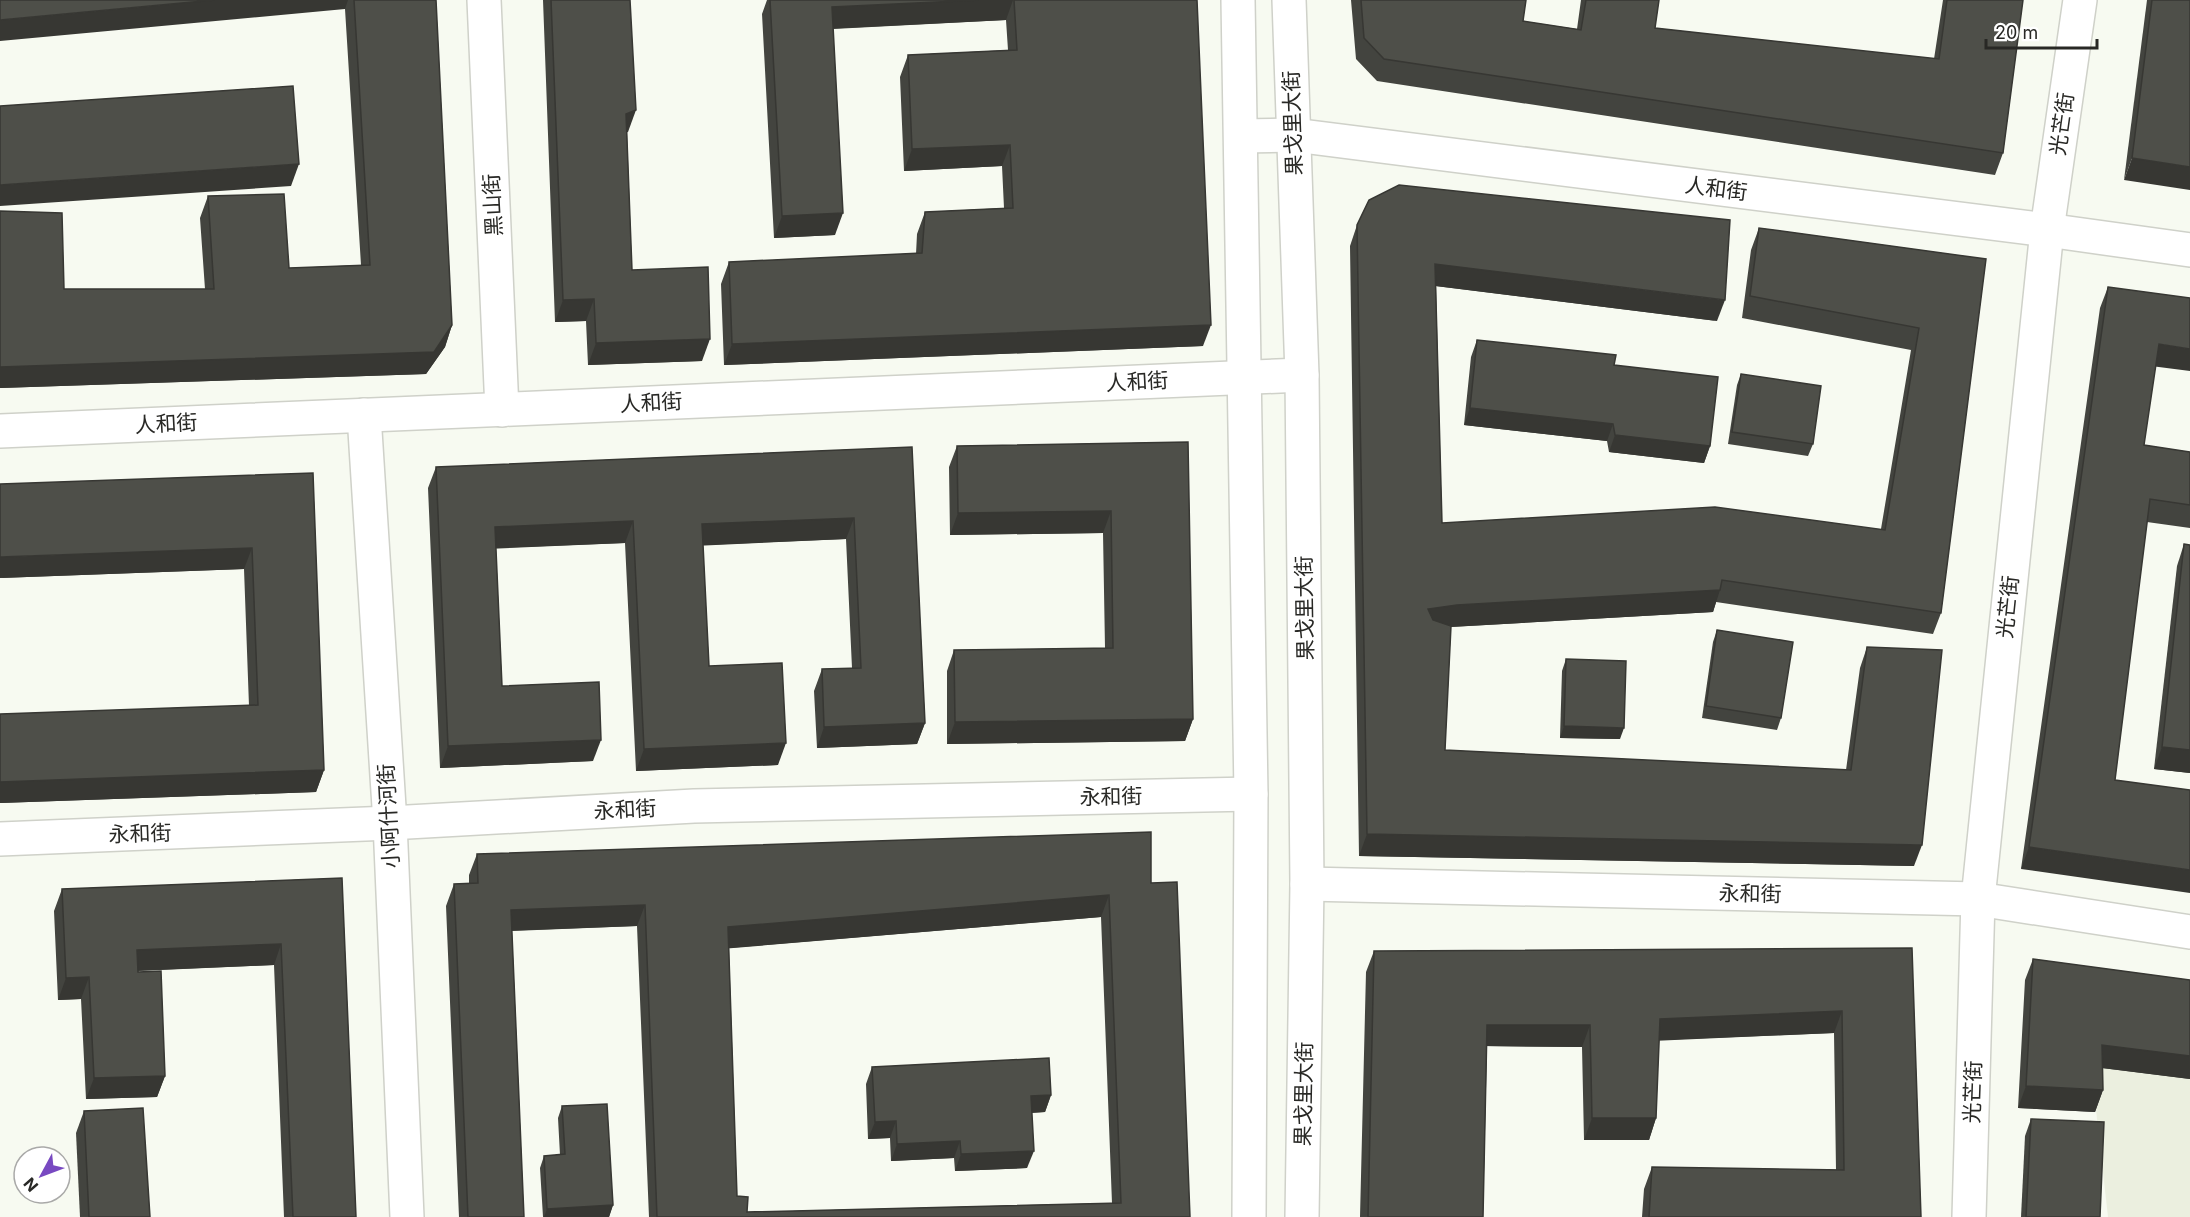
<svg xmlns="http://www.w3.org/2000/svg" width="2190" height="1217" viewBox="0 0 2190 1217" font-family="Inter,'Noto Sans SC',sans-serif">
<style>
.built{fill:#ebefdf}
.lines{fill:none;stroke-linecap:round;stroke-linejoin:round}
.tertiary-casing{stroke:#cfd1c9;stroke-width:36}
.secondary-casing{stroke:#cfd1c9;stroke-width:36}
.tertiary{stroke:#fff;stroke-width:33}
.secondary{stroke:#fff;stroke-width:33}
.wall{fill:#43443f;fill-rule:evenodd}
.shaded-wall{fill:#373733}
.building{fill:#4e4f49;stroke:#373733;stroke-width:1.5;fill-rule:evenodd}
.labels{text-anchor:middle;stroke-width:6;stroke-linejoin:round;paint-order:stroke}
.street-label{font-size:21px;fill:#282825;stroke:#fff}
</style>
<rect width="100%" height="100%" fill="#f7faf1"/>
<!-- built -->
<path class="built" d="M2089,1047l101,22v148h-82z"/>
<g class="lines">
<defs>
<g id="tertiary">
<path d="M484,0l18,410"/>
<path d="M1241,136l53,-1 753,95 143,20"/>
<path d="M364,415l26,408 17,394"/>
<path d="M0,431l1302,-56"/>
<path d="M0,839l390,-16 304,-17 557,-12"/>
<path d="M1307,884l671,15 212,33"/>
<path d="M1969,1217l9,-318 69,-669 33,-230"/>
</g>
<g id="secondary">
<path d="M1238,0l13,794 -2,423"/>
<path d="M1289,0l13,375 5,509 -5,333"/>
</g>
</defs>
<!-- tertiary casing -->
<use href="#tertiary" class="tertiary-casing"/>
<!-- secondary casing -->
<use href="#secondary" class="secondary-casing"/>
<!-- tertiary -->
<use href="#tertiary" class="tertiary"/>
<!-- secondary -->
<use href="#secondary" class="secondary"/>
</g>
<!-- wall -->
<g class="wall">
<path d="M0,0h436l16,325 -7,22 -19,27 -426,14v-177l64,78h141l-5,-71 8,-22 81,72 72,-3 -16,-256z"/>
<path d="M543,0h87l-2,132h-1l5,138 70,91 -114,4 -2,-44 -31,1z"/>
<path d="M767,0h430l6,346 -479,19 -3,-81 8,-22 187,-8 1,-20 8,-22 79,-4 -2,-42 -98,5 -4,-94 8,-22 100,-5 -2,-30 -173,9 2,206 -61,3 -12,-224z"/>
<path d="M1351,0h175l-3,21 54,8 4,-29h78l-4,28 279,31 9,-59h80l-20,153 -8,22 -618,-94 -21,-22z"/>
<path d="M2147,0h43l-66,180z"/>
<path d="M1357,225l360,96 -281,-35 6,237 439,6 30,-179 -169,-32 9,-68 8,-22 227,31 -45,354 -8,21 -217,-32 -3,10 -262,15 -6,123 401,20 14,-102 7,-21 47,219 -555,-10 -9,-610z"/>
<path d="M2108,287l47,80 -11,78 46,7v76l-43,-6 -32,258 -94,89 79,-561z"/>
<path d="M1477,340l137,25 96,81 -6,17 -95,-11 -2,-11 -143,-16 7,-68z"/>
<path d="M1741,374l72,70 -5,12 -80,-12 9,-59z"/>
<path d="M1188,442l5,277 -8,22 -238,3v-73l7,-21 151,-2 -2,-115 -153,2 -1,-68 8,-21z"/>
<path d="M912,447l13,276 -8,21 -100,4 -3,-57 8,-22 30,-1 -6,-129 -143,6 6,121 69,99 -142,6 -11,-228 -129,5 6,138 91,75 -153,7 -12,-280 8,-21z"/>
<path d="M313,473l11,297 -8,22 -316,11v-89l249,-8 -5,-137 -244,9z"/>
<path d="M2184,544l6,229 -36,-4 23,-203z"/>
<path d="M1717,630l64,88 -4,12 -75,-12 11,-76z"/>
<path d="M1566,659l54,80 -60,-1 2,-67z"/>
<path d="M477,854l674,29 39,334h-541l-12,-291 -125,5 12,286h-65l-13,-311 8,-22 15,-1v-8zM1101,917l11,286 -365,9 -10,-16 -8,-248z"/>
<path d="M342,878l14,339h-72l-10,-252 -136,6 27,105 -8,21 -71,2 -5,-100 -23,1 -4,-89 8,-22z"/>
<path d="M1912,948l9,269h-279l2,-28 8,-22 184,3 -2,-137 -175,7 -3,78 -7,22h-65l-2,-93 -95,-1 -4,171h-123l6,-245 8,-21z"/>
<path d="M2033,959l157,21v99l-88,-11 1,22 -8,22 -77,-4 7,-128z"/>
<path d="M872,1067l179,28 -6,17 -13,1 -5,55 -72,3 -1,-13 -63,3 -1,-23 -22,1 -2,-55z"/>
<path d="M562,1106l51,99 -4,12h-66l-3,-49 4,-12 16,-1 -2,-37z"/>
<path d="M84,1111l66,106h-70l-4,-84z"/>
<path d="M2031,1119l69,98h-79l4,-81z"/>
</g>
<!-- shaded-wall -->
<g class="shaded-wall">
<path d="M214,0h134l-3,9 -345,32v-21z"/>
<path d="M979,0h34l-7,20 -182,9 8,-22z"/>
<path d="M636,110l-8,22 -10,3 8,-21z"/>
<path d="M1010,145l-8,21 -98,5 8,-22z"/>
<path d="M2132,158l58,9v23l-66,-10z"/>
<path d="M299,164l-8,22 -291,20v-21z"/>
<path d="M843,213l-8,22 -61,3 8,-22z"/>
<path d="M1435,264l290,36 -8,21 -290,-36z"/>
<path d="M594,299l-8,22 -31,1 8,-22z"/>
<path d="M452,325l-7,22 -19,27 -426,14v-21z"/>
<path d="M1211,325l-8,21 -479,19 8,-21z"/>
<path d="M710,339l-8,22 -114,4 8,-22z"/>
<path d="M2159,344l31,5v22l-39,-5z"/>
<path d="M1470,408l143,16 -6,17 -143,-16z"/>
<path d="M1615,435l95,11 -6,17 -95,-11z"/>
<path d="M1111,511l-8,22 -153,2 8,-22z"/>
<path d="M854,518l-8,21 -152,7 8,-22z"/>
<path d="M633,521l-8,22 -138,6 8,-22z"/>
<path d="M252,548l-8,21 -244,9v-21z"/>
<path d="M1720,590l-7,22 -264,15 -29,3 8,-21 29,-4z"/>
<path d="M1193,719l-8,22 -238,3 8,-22z"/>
<path d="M925,723l-8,21 -100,4 7,-21z"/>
<path d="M1564,726l60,2 -4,11 -60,-1z"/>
<path d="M601,740l-8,21 -153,7 8,-22z"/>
<path d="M786,743l-8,22 -142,6 8,-22z"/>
<path d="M2162,747l28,3v23l-36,-4z"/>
<path d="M324,770l-8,22 -316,11v-21z"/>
<path d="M1367,834l555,11 -8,21 -555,-10z"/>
<path d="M2029,847l161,23v23l-169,-24z"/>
<path d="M1109,895l-8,22 -380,32 7,-22z"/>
<path d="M645,905l-8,21 -134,5 8,-21z"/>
<path d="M281,944l-7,21 -145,6 8,-21z"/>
<path d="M89,977l-8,22 -23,1 8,-22z"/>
<path d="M1842,1011l-8,22 -182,8 8,-22z"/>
<path d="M1487,1025h103l-8,22 -103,-1z"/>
<path d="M2102,1045l88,11v23l-96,-12z"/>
<path d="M165,1076l-8,21 -71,2 8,-21z"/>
<path d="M2026,1086l77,4 -8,22 -77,-4z"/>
<path d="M1051,1095l-6,17 -21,1 7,-17z"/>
<path d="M1592,1118h64l-7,22h-65z"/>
<path d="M896,1121l-6,17 -22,1 7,-17z"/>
<path d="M960,1141l-6,17 -63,3 6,-17z"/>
<path d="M1034,1151l-7,17 -72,3 6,-17z"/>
<path d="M613,1205l-4,12h-65l3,-8z"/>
</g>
<!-- building -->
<g class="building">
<path d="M0,0h214l-214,20z"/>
<path d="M354,0h82l16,325 -18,27 -434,15v-156l62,2 2,76h150l-6,-93 76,-2 5,74 81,-3z"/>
<path d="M551,0h79l6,110 -10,4 6,156 76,-3 2,72 -114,4 -2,-44 -31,1z"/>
<path d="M770,0h209l-147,7 11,206 -61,3z"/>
<path d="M1014,0h183l14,325 -479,19 -3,-82 193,-9 3,-41 88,-4 -3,-63 -98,4 -4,-94 109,-5z"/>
<path d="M1361,0h165l-3,21 58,9 5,-30h73l-4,28 284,31 8,-59h76l-20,153 -619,-94 -20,-21z"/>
<path d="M2152,0h38v167l-58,-9z"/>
<path d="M293,86l6,78 -299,21v-79z"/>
<path d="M1399,185l331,35 -5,80 -290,-36 7,259 273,-16 170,23 34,-202 -169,-32 9,-68 227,31 -45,354 -219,-33 -2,10 -263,15 -29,4 5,11 18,6 -6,124 406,20 16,-123 75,3 -20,195 -555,-11 -10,-609 12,-25z"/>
<path d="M2108,287l82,11v51l-31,-5 -15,101 46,7v53l-40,-6 -35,281 75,10v80l-161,-23z"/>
<path d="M1477,340l139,15 -2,10 104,12 -8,69 -95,-11 -2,-11 -143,-16z"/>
<path d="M1741,374l80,12 -8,58 -81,-12z"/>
<path d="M1188,442l5,277 -238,3 -1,-72 159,-2 -2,-137 -153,2 -1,-67z"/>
<path d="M912,447l13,276 -101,4 -2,-58 39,-1 -7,-150 -152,6 7,142 73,-3 4,80 -142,6 -11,-228 -138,6 7,159 97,-4 2,58 -153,6 -12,-279z"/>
<path d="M313,473l11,297 -324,12v-68l258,-9 -6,-157 -252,9v-73z"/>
<path d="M2184,544l6,1v205l-28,-3z"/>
<path d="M1717,630l76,12 -12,76 -75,-12z"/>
<path d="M1566,659l60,2 -2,67 -60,-2z"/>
<path d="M1151,832v51l26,-1 13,335h-533l-12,-312 -134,5 13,307h-56l-14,-333 24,-1 -1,-29zM1109,895l12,308 -374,9 1,-15 -11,-1 -9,-269z"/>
<path d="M342,878l14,339h-63l-12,-273 -144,6 1,22 23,-1 4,105 -71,2 -5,-101 -23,1 -4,-89z"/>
<path d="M1912,948l9,269h-272l3,-50 192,3 -2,-159 -182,8 -4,99h-64l-2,-93h-103l-4,192h-115l6,-266z"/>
<path d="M2033,959l157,21v76l-88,-11 1,45 -77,-4z"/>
<path d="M1049,1058l2,37 -20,1 3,55 -73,3 -1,-13 -63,3 -1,-23 -21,1 -3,-55z"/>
<path d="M607,1104l6,101 -66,4 -3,-53 21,-2 -3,-48z"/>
<path d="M143,1108l7,109h-61l-5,-106z"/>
<path d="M2031,1119l73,3 -4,95h-74z"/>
</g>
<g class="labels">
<!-- street labels -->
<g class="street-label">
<text transform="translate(1293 123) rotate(-92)" y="7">果戈里大街</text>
<text transform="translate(2062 124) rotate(-82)" y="7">光芒街</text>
<text transform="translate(1716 189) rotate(7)" y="7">人和街</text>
<text transform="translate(493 205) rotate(-93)" y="7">黑山街</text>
<text transform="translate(1137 382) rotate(-3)" y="7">人和街</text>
<text transform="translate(651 403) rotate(-3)" y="7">人和街</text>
<text transform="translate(166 424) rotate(-3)" y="7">人和街</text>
<text transform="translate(2008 607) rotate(-84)" y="7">光芒街</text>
<text transform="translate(1305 608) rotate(-91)" y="7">果戈里大街</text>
<text transform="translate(1111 797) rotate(-1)" y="7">永和街</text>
<text transform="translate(625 810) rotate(-3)" y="7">永和街</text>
<text transform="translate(389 816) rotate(-93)" y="7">小阿什河街</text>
<text transform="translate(140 834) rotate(-2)" y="7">永和街</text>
<text transform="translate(1750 894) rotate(1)" y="7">永和街</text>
<text transform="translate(1973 1092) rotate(-88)" y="7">光芒街</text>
<text transform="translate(1304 1094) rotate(-89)" y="7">果戈里大街</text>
</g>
</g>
<!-- north arrow -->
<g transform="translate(42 1175) rotate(229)"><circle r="28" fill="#ffffff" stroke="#a9a9a8" stroke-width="1.5"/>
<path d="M0-4.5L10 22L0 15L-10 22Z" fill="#7849c1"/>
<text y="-9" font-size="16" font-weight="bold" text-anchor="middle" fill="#282825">N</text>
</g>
<!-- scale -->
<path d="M1986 39v9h111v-9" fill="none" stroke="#282825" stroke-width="3"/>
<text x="1995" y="39" font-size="18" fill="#282825" stroke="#ffffff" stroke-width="4.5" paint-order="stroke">20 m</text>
</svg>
